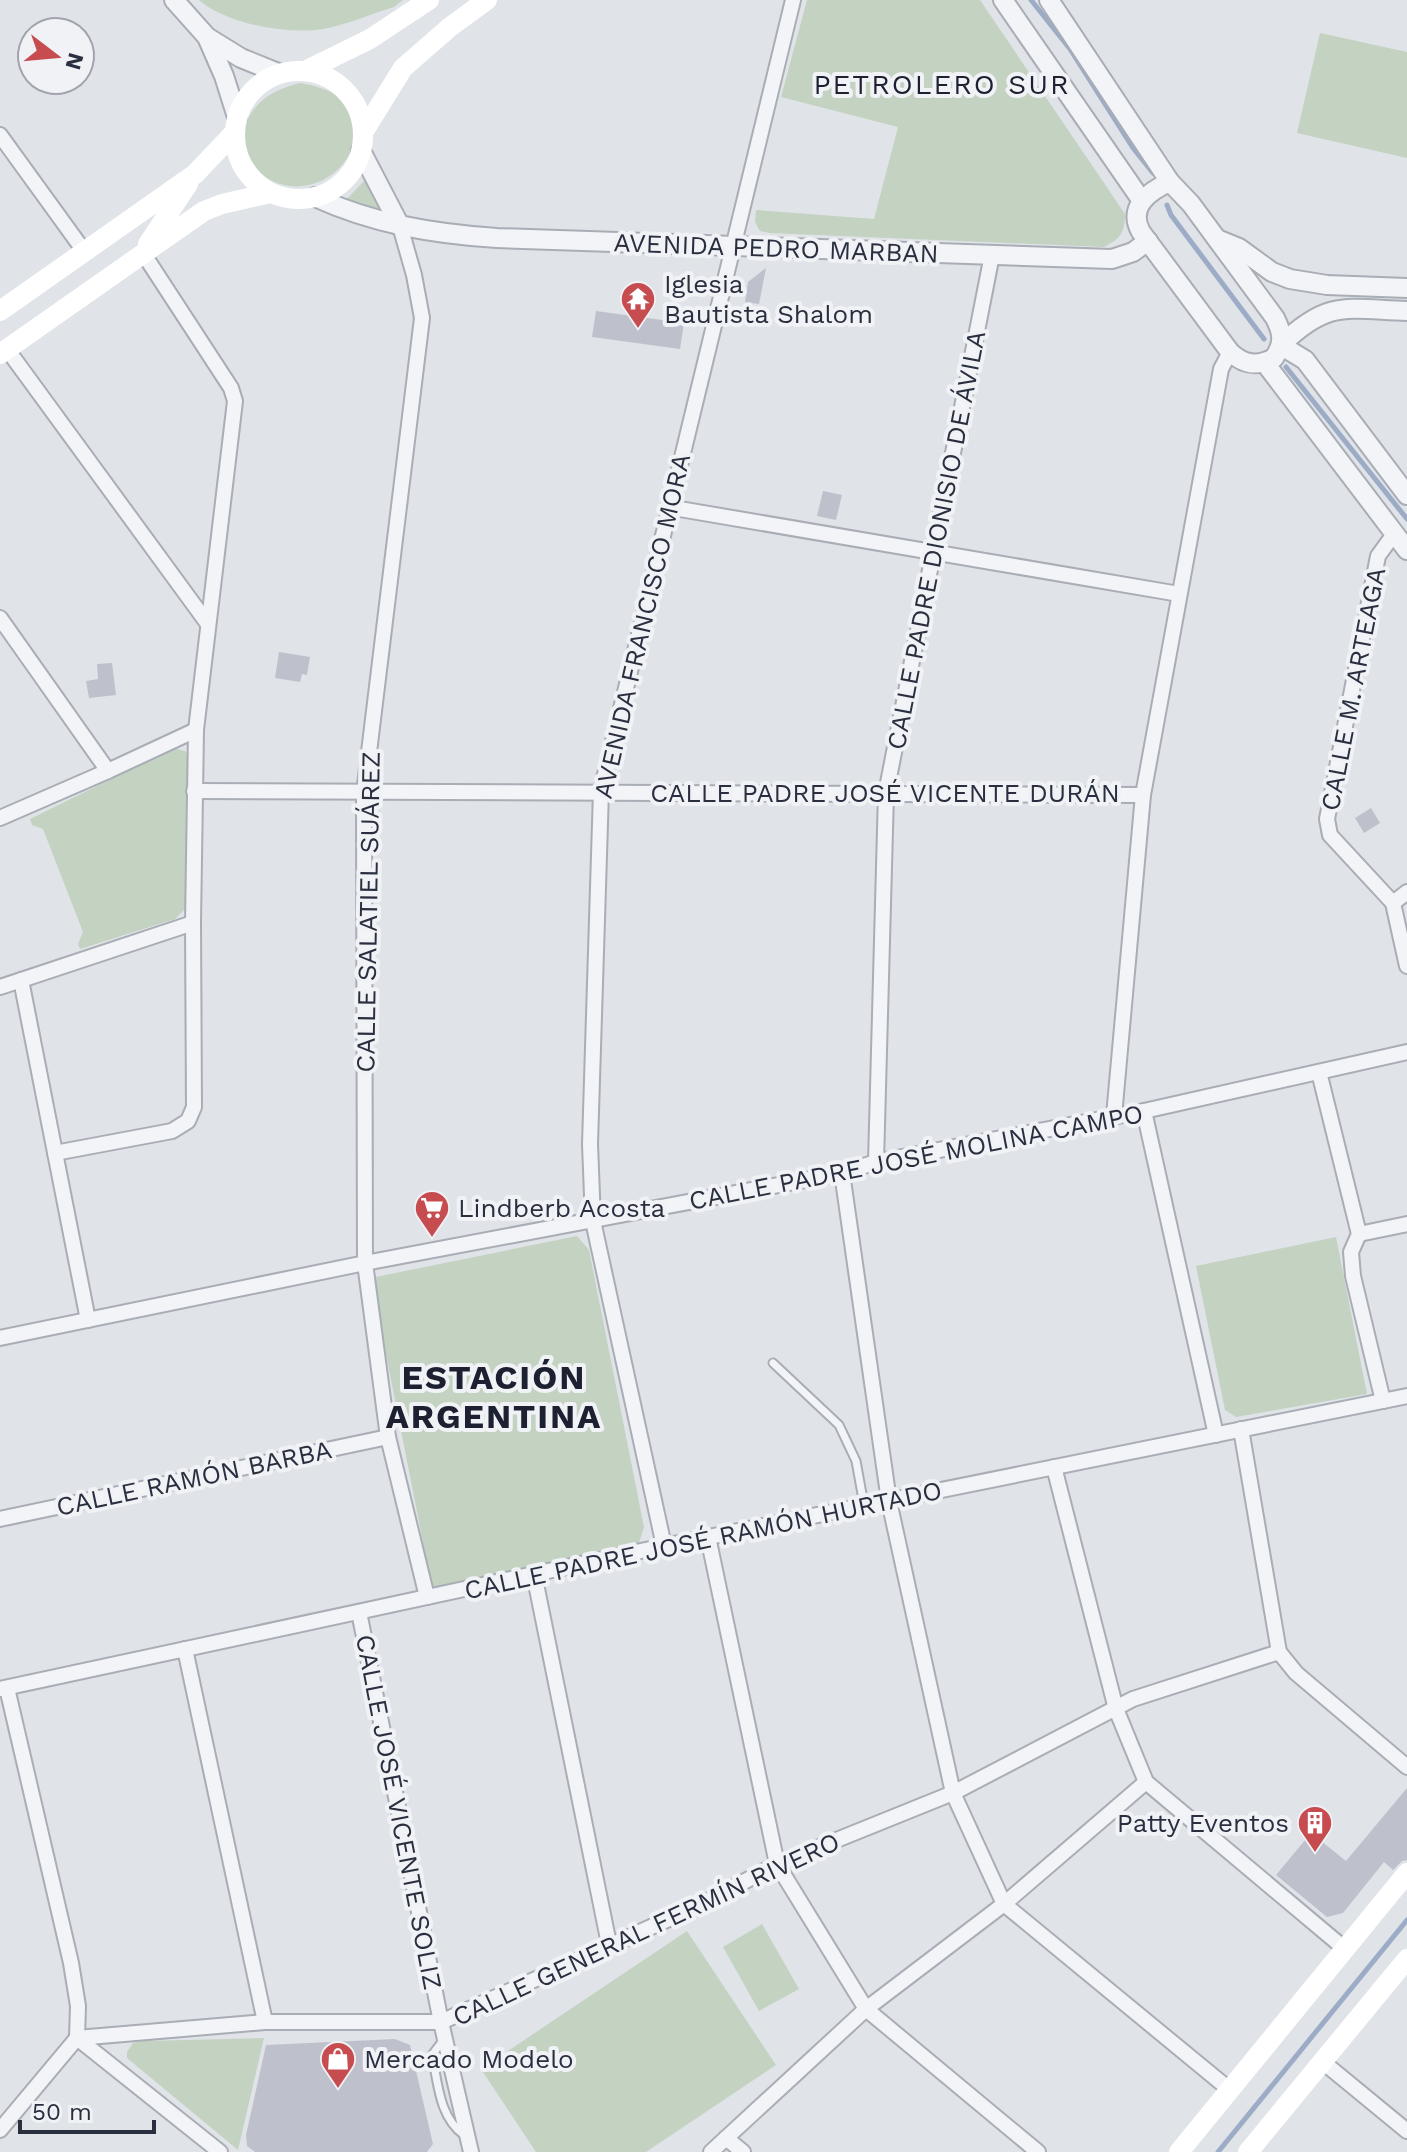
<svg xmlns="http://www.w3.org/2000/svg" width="1407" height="2152" viewBox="0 0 1407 2152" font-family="'Work Sans',sans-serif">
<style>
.green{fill:#c4d2c2}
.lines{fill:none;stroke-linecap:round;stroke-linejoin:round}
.stream{stroke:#9dacc6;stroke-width:5}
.building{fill:#bec1cb}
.service-casing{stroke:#a9adb5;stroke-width:11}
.minor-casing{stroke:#a9adb5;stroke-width:18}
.tertiary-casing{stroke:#a9adb5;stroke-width:22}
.service{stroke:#f3f4f7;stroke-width:7}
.minor{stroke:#f3f4f7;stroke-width:14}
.tertiary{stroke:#f3f4f7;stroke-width:18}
.secondary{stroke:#fff;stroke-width:20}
.labels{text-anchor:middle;stroke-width:8;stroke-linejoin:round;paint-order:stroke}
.street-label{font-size:26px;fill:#2a2f3f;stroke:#f0f2f6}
.poi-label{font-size:26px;fill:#2a2f3f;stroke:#f0f2f6;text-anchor:start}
.neighbourhood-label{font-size:28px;letter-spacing:2px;fill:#1c2030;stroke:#f0f2f6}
.district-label{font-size:34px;font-weight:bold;letter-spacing:2px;fill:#1c2030;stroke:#f0f2f6}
</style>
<rect width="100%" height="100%" fill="#e0e3e8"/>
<!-- green -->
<g class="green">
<path d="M199,0h204l-9,7c-23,7 -48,18 -71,22 -35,6 -97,-5 -124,-29z"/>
<path d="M807,0h173l145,214c0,19 -5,25 -21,33l-334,-14 -10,-2 -5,-9 1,-12 118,9 24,-92 -117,-30z"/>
<path d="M1320,33l87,19v106l-110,-25z"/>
<path d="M301,83c13,3 30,6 40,16 39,41 -10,100 -61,85 -12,-4 -22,-11 -29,-22 -22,-41 12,-72 50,-79z"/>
<path d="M365,180l12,19 2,14 -34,-12z"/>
<path d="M174,748l11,3 4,5 -2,151 -12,12 -95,30 -2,-5 5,-12 -40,-103 -11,-4 -2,-6z"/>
<path d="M577,1236l12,14 55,277 -6,19 -206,42 -61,-310z"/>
<path d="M1336,1237l31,157 -131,23 -11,-7 -29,-144z"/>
<path d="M762,1924l37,65 -40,22 -36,-64z"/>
<path d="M687,1931l89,134 -130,87h-110l-55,-83z"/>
<path d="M264,2038l-26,112 -111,-92v-6l6,-9 10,-2z"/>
</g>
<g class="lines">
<!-- stream -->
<g class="stream">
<path d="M1031,0l39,49 63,99 20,25"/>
<path d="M1167,205l4,10 93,124"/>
<path d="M1286,367l121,152"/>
<path d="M1218,2152l189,-232"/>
</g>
</g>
<!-- building -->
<g class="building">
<path d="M766,268l-7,36 -14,-2 3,-20z"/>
<path d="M596,311l88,12 -4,26 -88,-12z"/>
<path d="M823,491l19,4 -6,25 -19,-4z"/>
<path d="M279,652l31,5 -3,18 -5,-1 -2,8 -25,-4z"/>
<path d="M112,663l4,32 -27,3 -3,-17 12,-2 -1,-15z"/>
<path d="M1371,808l9,15 -16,10 -9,-15z"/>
<path d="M1407,1788v72l-5,1 -9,9 -9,-8 -41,51 -16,4 -51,-42 35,-42 35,28z"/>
<path d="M395,2039l15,6 23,99 -6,8h-172l-8,-6 -1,-11 20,-90z"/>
</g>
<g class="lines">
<defs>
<g id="service">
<path d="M773,1363l66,62 17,36 8,44"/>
<path d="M444,2039l-12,16c6,28 7,62 32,80"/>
</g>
<g id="minor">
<path d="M0,135l84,116"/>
<path d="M400,226l14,49 8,43 -58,475 1,470 23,174 39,160"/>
<path d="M7,349l201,275"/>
<path d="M668,507l511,87"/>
<path d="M1394,534l-16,22 -51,263 3,16 63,68 14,63"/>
<path d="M0,618l108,153"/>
<path d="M194,791l949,4"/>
<path d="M0,818l108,-47 88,-41"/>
<path d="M1393,903l14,-11"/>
<path d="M21,980l67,340"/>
<path d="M0,987l193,-64"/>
<path d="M1319,1072l40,162 -8,18 2,24 30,125"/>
<path d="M1144,1111l72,324"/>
<path d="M1114,1116l29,-321 78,-426 9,-17"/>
<path d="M55,1153l117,-22 16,-10 6,-14 -1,-184 3,-193 39,-329 -4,-13 -88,-135"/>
<path d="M876,1162l10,-369 106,-538"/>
<path d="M842,1173l47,328 64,292 51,111 226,186"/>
<path d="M1359,1234l48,-10"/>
<path d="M0,1338l365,-75 477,-90 34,-11 268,-51 263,-59"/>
<path d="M1241,1429l38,223 17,21 111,94"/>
<path d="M1054,1467l62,242 30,73 199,167"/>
<path d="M0,1519l388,-82"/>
<path d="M708,1537l69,327 89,145 172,143"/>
<path d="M664,1546l-71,-325 -3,-77 11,-353 192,-791"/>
<path d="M534,1574l75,370"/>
<path d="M359,1612l82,410 30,130"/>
<path d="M185,1649l80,373"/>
<path d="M7,1688l64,275 7,43 -1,32 143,114"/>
<path d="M0,1689l664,-143 743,-150"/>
<path d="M1323,2062l84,69"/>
<path d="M0,2130l77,-92 188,-16h176l263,-119 73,-39 176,-71 180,-94 146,-47"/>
<path d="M726,2138l17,14"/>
<path d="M711,2152l155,-143 138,-105 142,-122"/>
</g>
<g id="tertiary">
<path d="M174,0l33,37 17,39 13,41"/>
<path d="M1003,0l139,201"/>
<path d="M1049,0l121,182"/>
<path d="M207,37l34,21 37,15"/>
<path d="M361,151l39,75"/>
<path d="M1170,182l21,22 84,114c8,16 9,25 -1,40 -17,9 -30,7 -44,-6l-89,-120c-14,-25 8,-41 29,-50z"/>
<path d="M315,197c59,27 119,37 182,41l615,21 21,-7 15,-11"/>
<path d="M1217,239l22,9 33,24 18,7 37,6 80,3"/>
<path d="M1282,344c47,-45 65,-35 125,-33"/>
<path d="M1282,346l23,14 102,135"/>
<path d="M1265,363l142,187"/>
</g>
</defs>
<!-- service casing -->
<use href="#service" class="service-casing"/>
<!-- minor casing -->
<use href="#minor" class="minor-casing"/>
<!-- tertiary casing -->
<use href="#tertiary" class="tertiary-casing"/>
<!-- service -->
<use href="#service" class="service"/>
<!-- minor -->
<use href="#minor" class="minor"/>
<!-- tertiary -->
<use href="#tertiary" class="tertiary"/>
<!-- secondary -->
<g class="secondary">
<path d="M307,70l63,-31 59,-39"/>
<circle cx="299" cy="135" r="64"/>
<path d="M364,131l39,-63 47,-41 37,-27"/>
<path d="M148,244l40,-60"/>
<path d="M0,311l195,-137 40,-42"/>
<path d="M0,354l204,-143 18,-7 49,-11"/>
<path d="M1179,2152l228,-279"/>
<path d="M1248,2152l159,-193"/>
</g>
</g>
<!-- icons -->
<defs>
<symbol id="temple-pin" viewBox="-11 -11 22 30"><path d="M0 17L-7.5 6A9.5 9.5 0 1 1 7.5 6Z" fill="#c74c50" stroke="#f0f2f6"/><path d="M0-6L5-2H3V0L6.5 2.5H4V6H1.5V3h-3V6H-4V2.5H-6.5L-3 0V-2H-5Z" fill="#fff"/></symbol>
<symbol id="supermarket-pin" viewBox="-11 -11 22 30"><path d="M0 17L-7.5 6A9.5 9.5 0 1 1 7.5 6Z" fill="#c74c50" stroke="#f0f2f6"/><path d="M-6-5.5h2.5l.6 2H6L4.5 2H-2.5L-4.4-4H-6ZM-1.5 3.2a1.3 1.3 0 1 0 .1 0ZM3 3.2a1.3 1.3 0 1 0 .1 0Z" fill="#fff"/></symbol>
<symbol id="building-pin" viewBox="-11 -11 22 30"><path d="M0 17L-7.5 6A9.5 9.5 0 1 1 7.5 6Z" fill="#c74c50" stroke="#f0f2f6"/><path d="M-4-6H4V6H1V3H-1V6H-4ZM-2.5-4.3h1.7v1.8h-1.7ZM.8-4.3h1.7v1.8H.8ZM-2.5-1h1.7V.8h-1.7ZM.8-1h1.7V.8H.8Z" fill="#fff"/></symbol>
<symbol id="shop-pin" viewBox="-11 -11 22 30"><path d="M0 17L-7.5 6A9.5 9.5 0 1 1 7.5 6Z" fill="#c74c50" stroke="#f0f2f6"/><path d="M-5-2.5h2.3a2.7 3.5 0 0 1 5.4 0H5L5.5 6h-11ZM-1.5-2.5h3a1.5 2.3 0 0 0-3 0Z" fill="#fff"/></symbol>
</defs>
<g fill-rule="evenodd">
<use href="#temple-pin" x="618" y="279" width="40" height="54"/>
<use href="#supermarket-pin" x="412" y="1188" width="40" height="54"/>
<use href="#building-pin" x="1295" y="1803" width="40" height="54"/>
<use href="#shop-pin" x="318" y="2039" width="40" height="54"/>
</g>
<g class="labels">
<!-- street labels -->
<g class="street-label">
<text transform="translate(776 248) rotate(2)" y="9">AVENIDA PEDRO MARBAN</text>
<text transform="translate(936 540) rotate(-79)" y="9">CALLE PADRE DIONISIO DE ÁVILA</text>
<text transform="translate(642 626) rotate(-77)" y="9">AVENIDA FRANCISCO MORA</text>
<text transform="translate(1353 689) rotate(-79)" y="9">CALLE M. ARTEAGA</text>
<text x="885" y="802">CALLE PADRE JOSÉ VICENTE DURÁN</text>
<text transform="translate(368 912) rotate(-89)" y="9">CALLE SALATIEL SUÁREZ</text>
<text transform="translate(916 1157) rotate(-11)" y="9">CALLE PADRE JOSÉ MOLINA CAMPO</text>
<text transform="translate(194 1478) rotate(-12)" y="9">CALLE RAMÓN BARBA</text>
<text transform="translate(703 1540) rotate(-12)" y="9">CALLE PADRE JOSÉ RAMÓN HURTADO</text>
<text transform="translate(399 1812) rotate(79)" y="9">CALLE JOSÉ VICENTE SOLIZ</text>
<text transform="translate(646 1929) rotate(-25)" y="9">CALLE GENERAL FERMÍN RIVERO</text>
</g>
<!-- poi labels -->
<g class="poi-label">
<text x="664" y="293">Iglesia<tspan x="664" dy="30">Bautista Shalom</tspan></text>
<text x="458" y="1217">Lindberb Acosta</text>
<text x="1289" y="1832" text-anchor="end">Patty Eventos</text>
<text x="364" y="2068">Mercado Modelo</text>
</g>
<!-- neighbourhood labels -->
<g class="neighbourhood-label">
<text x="942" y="94">PETROLERO SUR</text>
</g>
<!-- district labels -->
<g class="district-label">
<text x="494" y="1389">ESTACIÓN<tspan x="494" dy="39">ARGENTINA</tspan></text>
</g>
</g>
<!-- north arrow -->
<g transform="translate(56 56) rotate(106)"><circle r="38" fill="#f0f2f6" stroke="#a1a4ad" stroke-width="2"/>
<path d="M0-6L14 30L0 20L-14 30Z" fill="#c74c50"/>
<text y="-12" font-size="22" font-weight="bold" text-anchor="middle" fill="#2a2f3f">N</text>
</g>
<!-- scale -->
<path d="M20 2120v12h134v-12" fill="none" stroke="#2a2f3f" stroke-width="4"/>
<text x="32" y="2120" font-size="24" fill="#2a2f3f" stroke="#f0f2f6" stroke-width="6" paint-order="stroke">50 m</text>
</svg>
